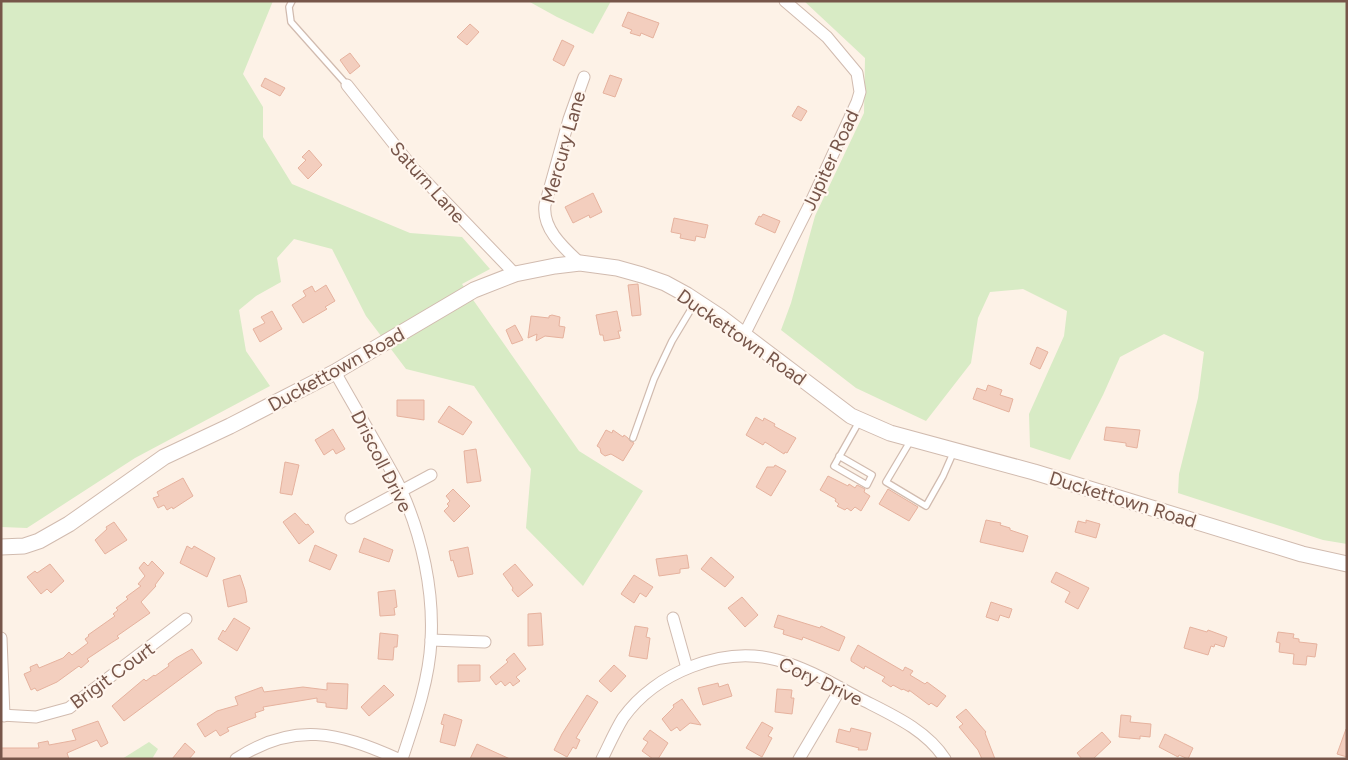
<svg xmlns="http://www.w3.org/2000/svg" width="1348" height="760" viewBox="0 0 1348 760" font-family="Figtree,sans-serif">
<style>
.green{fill:#d8ebc5}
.building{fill:#f3cebe;stroke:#e6b29e}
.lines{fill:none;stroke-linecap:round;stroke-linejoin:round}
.service-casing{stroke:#d1bbaf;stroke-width:8}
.minor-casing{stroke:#d1bbaf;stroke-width:13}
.tertiary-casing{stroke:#d1bbaf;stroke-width:17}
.service{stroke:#fff;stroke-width:5.5}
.minor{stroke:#fff;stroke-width:11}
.tertiary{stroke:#fff;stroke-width:15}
.labels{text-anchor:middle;stroke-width:4.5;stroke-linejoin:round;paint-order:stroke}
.street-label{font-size:19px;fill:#77564a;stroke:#fff6ee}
</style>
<rect width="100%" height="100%" fill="#fdf2e7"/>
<!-- green -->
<g class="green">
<path d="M1,1h272l-30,73 20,33v30l29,47 118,49 52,4 28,32 -28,15 117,167 64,40 -60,95 -57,-58 5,-59 -57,-83 -68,-17 -40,-53 -34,-67 -38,-10 -17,19 4,24 -25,14 -17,14 7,41 24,35 -135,72 -108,70 -26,-1z"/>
<path d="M528,1h83l-18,33 -36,-17z"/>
<path d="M804,1h543v543l-24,-4 -145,-47 1,-19 19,-76 6,-46 -40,-18 -44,23 -17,38 -33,65 -40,-13 -1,-33 35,-78 3,-25 -44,-22 -33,3 -12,26 -7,45 -45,58 -70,-33 -75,-58 10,-27 24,-87 49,-103 1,-55z"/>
<path d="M149,742l9,7 -6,10h-30z"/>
</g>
<!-- building -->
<g class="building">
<path d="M628,12l31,11 -6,15 -12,-5 -1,3 -10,-3 2,-3 -10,-4z"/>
<path d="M470,24l9,8 -12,13 -10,-8z"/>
<path d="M562,40l12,6 -10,20 -11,-6z"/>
<path d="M350,53l10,13 -10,8 -10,-14z"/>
<path d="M610,75l12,4 -7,18 -12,-4z"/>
<path d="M265,78l20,10 -5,8 -19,-10z"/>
<path d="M798,106l9,5 -6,10 -9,-5z"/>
<path d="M309,150l13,15 -14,14 -10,-11 8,-8 -4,-3z"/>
<path d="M593,193l9,19 -12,6 -1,-3 -16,8 -8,-16z"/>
<path d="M763,214l17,7 -5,12 -20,-9 4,-8 2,1z"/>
<path d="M674,218l34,7 -3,13 -9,-2 -1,5 -15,-3 1,-4 -10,-2z"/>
<path d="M638,284l3,31 -9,1 -4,-31z"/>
<path d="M326,285l9,16 -10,6 2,2 -24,14 -11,-18 14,-9 -3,-5 9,-5 3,6z"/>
<path d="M272,311l10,18 -22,13 -7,-13 12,-6 -4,-6z"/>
<path d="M617,311l4,20h-3l2,7 -16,3 -1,-6h-3l-4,-20z"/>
<path d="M552,315l8,2 -1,9 6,1 -2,11 -18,-2 -9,5 1,-7 -9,4 3,-22 18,2v-2z"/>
<path d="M515,325l8,15 -11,4 -6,-14z"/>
<path d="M1037,347l11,5 -8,17 -10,-5z"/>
<path d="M988,385l14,5 -2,5 13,4 -4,13 -36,-13 4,-11 9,3z"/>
<path d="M397,400h27v20l-27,-4z"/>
<path d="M449,406l23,16 -9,13 -25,-13z"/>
<path d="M756,417l7,4 1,-3 11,6 -1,2 22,12 -9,15 -2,-1 -1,2 -19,-12 -2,3 -17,-10z"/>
<path d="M1106,427l34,3 -3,18 -11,-2v-3l-22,-3z"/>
<path d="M333,429l12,20 -9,5 -3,-5 -9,6 -9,-15z"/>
<path d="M606,430l6,3 1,-3 10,7 1,-2 4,3 2,3 4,2 -11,18 -12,-7 -6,2 -4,-3 -1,-5 -3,-2z"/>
<path d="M476,449l5,32 -14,2 -3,-32z"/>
<path d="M285,462l14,3 -7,30 -12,-2z"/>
<path d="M775,465l11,6 -15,25 -15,-9 11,-20h7z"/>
<path d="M828,476l20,10 1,-2 6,4 2,-3 8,4 -1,3 6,4 -9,15 -6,-4 -4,4 -4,-3 -2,2 -8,-4 2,-2 -4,-3 1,-2 -16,-9z"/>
<path d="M183,478l10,18 -20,13 -1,-2 -5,3 -3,-5 -6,3 -5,-10 6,-2 -2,-4z"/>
<path d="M453,489l17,17 -16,16 -10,-11 5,-5 -2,-2 3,-3 -4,-5z"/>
<path d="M888,489l30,18 -9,14 -30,-17z"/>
<path d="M295,513l11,12 2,-1 6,8 -15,12 -16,-22z"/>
<path d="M986,520l15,3 -1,2 10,3v2l18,6 -5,16 -43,-10z"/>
<path d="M1086,520l14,4 -4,14 -21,-6 3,-11 8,2z"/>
<path d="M114,522l13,18 -22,14 -10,-14 12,-11 -1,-2z"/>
<path d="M364,538l29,12 -4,12 -30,-10z"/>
<path d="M315,545l22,10 -7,15 -21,-9z"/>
<path d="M187,546l5,3 2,-3 21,12 -8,19 -27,-14z"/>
<path d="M468,547l5,27 -15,3 -5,-17 -2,1 -2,-10z"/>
<path d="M687,555l2,13 -9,1v4l-21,3 -3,-17z"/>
<path d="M711,557l23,20 -9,10 -24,-18z"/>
<path d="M152,561l12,12 -9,12 1,1 -15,16 9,11 -33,23 2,2 -8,5 -24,16 2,2 -8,7 -2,-2 -22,16 -20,9 -2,-3 -4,2 -7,-16 7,-3 -1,-4 7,-3 2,4 24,-10 6,-6 3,3 16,-12 -3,-4 4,-3 -1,-1 27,-19 -2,-2 5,-4 -2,-2 12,-9 -2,-2 15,-11 -3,-2 7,-8 -6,-8 5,-6 4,4z"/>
<path d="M50,564l14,17 -13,12 -4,-4 -6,5 -14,-17 8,-6 2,2z"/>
<path d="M515,564l18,21 -15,12 -6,-7 1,-2 -10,-14z"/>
<path d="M1056,572l33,16 -11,21 -13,-7 5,-10 -19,-10z"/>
<path d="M240,575l5,15 2,12 -19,5 -5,-27z"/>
<path d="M634,575l19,12 -7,10 -6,-4 -6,10 -13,-9z"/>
<path d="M395,590l2,17 -3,1 1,7 -15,1 -2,-24z"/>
<path d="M742,597l16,18 -13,12 -17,-19z"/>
<path d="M991,602l21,7 -3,9 -9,-3 -2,6 -12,-4z"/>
<path d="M541,613l2,32 -15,1v-32z"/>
<path d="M778,615l42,13 1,-2 24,11 -6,14 -36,-14 -1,3 -19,-6 1,-4 -10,-3z"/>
<path d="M234,618l16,10 -13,23 -19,-12 5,-9 2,2z"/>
<path d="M635,626l13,2 -2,9 4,1 -3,21 -18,-3z"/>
<path d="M1190,627l17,5 1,-2 19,7 -3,10 -9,-3 -1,3 -3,-1 -3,9 -24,-7z"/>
<path d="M1278,632l16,2 -1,4 6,1v3l18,2 -2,13 -8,-1 -1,9 -13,-1 1,-10 -15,-2 1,-9 -4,-1z"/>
<path d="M380,633l18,2 -1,12h-3l-1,13 -15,-1z"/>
<path d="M858,645l45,26 2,-4 8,4 -3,4 15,9 2,-2 19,14 -9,11 -6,-4 -2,2 -20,-15v2l-6,-3 -1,1 -9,-5 -2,2 -9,-6 3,-4 -20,-11 -1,3 -13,-8v-3z"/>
<path d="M192,649l10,14 -78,58 -12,-15 32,-27 2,2 8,-6 1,1 14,-10 -1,-2 8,-6z"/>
<path d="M514,653l12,16 -10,8 4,4 -7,5 -3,-4 -5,4 -4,-5 -5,4 -6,-8 18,-15 -2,-2z"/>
<path d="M458,665h22v16l-22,1z"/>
<path d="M614,665l12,11 -15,16 -12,-11z"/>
<path d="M327,683l21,1 -1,25 -21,-2v-4l-9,-1v-4l-54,9 1,3 -9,3 1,4 -29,11 2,3 -9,5 -4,-6 -11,7 -8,-13 20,-13 21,-6 -3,-8 27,-10 2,5 39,-5 24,3z"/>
<path d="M718,683l1,4 9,-3 4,12 -29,9 -5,-17z"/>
<path d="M384,685l10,10 -25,21 -8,-9z"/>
<path d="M777,689l15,1 -1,8h3l-2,16 -17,-2z"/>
<path d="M587,695l11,7 -22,36 4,2 -4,9 -3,-2 -6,10 -13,-7 8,-16z"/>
<path d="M682,699l19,26 -11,-2 -10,8 -3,-4 -6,4 -9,-12 12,-12 -1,-2z"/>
<path d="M966,709l20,23 -1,1 10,26h-13l-4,-9 -19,-23 4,-3 -7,-7z"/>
<path d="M444,714l18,6 -7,26 -15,-4 4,-17 -3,-1z"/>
<path d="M1121,715l10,1 -1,6 21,2 -1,13 -10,-1v3l-21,-2z"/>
<path d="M98,721l10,22 -7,4 -4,-7 -30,13 2,6h-68v-11h38l-1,-5 10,-2 1,4 27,-5 -4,-10z"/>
<path d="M762,722l11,6 -5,8 4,2 -10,19 -16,-9z"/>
<path d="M851,728l20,5 -4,17h-9l1,-2 -23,-6 3,-13 11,3z"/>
<path d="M1346,729h1v28l-10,-3z"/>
<path d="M650,730l18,13 -10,16h-5l-11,-8 6,-9 -5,-3z"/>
<path d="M1102,732l9,10 -18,17h-11l-5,-6z"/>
<path d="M1165,734l28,14 -5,11 -9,-4 -1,2 -19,-10z"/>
<path d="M185,743l10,9 -6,7h-17z"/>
<path d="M477,744l33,15h-40z"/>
</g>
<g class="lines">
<defs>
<g id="service">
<path d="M292,1l-3,6 2,15 56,63"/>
<path d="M633,438l21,-59 18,-38 24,-40"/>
<path d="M911,440l-25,42 40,24 17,-30 11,-25"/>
<path d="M839,456l33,19 -5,10 -33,-19 26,-46"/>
</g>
<g id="minor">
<path d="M347,85l66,83 102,106"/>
<path d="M580,263c-16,-15 -38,-34 -35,-58l24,-86 15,-42"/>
<path d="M744,335l66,-131 47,-102 3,-10 -3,-19 -30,-36 -42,-36"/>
<path d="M335,372c16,29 33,57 49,86 6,11 13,22 18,34 20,45 32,99 29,149 -2,40 -16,79 -29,118"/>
<path d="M351,518l80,-43"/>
<path d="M673,618l14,50"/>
<path d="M1,638l3,78"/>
<path d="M431,640l54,2"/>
<path d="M1,715l35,2 33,-9 117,-89"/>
<path d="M236,759c58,-38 102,-27 162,0"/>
<path d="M602,759c7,-14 13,-28 21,-41 32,-45 100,-73 154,-58 30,8 56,24 82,38 31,16 67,31 86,61"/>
<path d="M799,759l42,-71"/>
</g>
<path id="tertiary" d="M1,547l23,-1 15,-5 30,-17 95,-67 66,-31 105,-54 139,-82 41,-16 40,-8 25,-3 37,5 25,7 23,8 22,12 32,21 132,100 39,17 144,39 268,82 45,10"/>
</defs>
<!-- service casing -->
<use href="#service" class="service-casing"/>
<!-- minor casing -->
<use href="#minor" class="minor-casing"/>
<!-- tertiary casing -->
<use href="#tertiary" class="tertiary-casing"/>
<!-- service -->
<use href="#service" class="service"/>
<!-- minor -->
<use href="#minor" class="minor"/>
<!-- tertiary -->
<use href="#tertiary" class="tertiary"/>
</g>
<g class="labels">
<!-- street labels -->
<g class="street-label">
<text transform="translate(563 147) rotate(-74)" y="7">Mercury Lane</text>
<text transform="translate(830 160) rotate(-65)" y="7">Jupiter Road</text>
<text transform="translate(428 182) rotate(48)" y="7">Saturn Lane</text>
<text transform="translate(742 337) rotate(35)" y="7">Duckettown Road</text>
<text transform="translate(336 369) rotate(-29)" y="7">Duckettown Road</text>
<text transform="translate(382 461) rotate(63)" y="7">Driscoll Drive</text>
<text transform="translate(1123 499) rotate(17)" y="7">Duckettown Road</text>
<text transform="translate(112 675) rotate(-36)" y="7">Brigit Court</text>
<text transform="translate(821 681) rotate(25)" y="7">Cory Drive</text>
</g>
</g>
<!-- border -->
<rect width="1348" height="760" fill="none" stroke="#77564a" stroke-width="5"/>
</svg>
